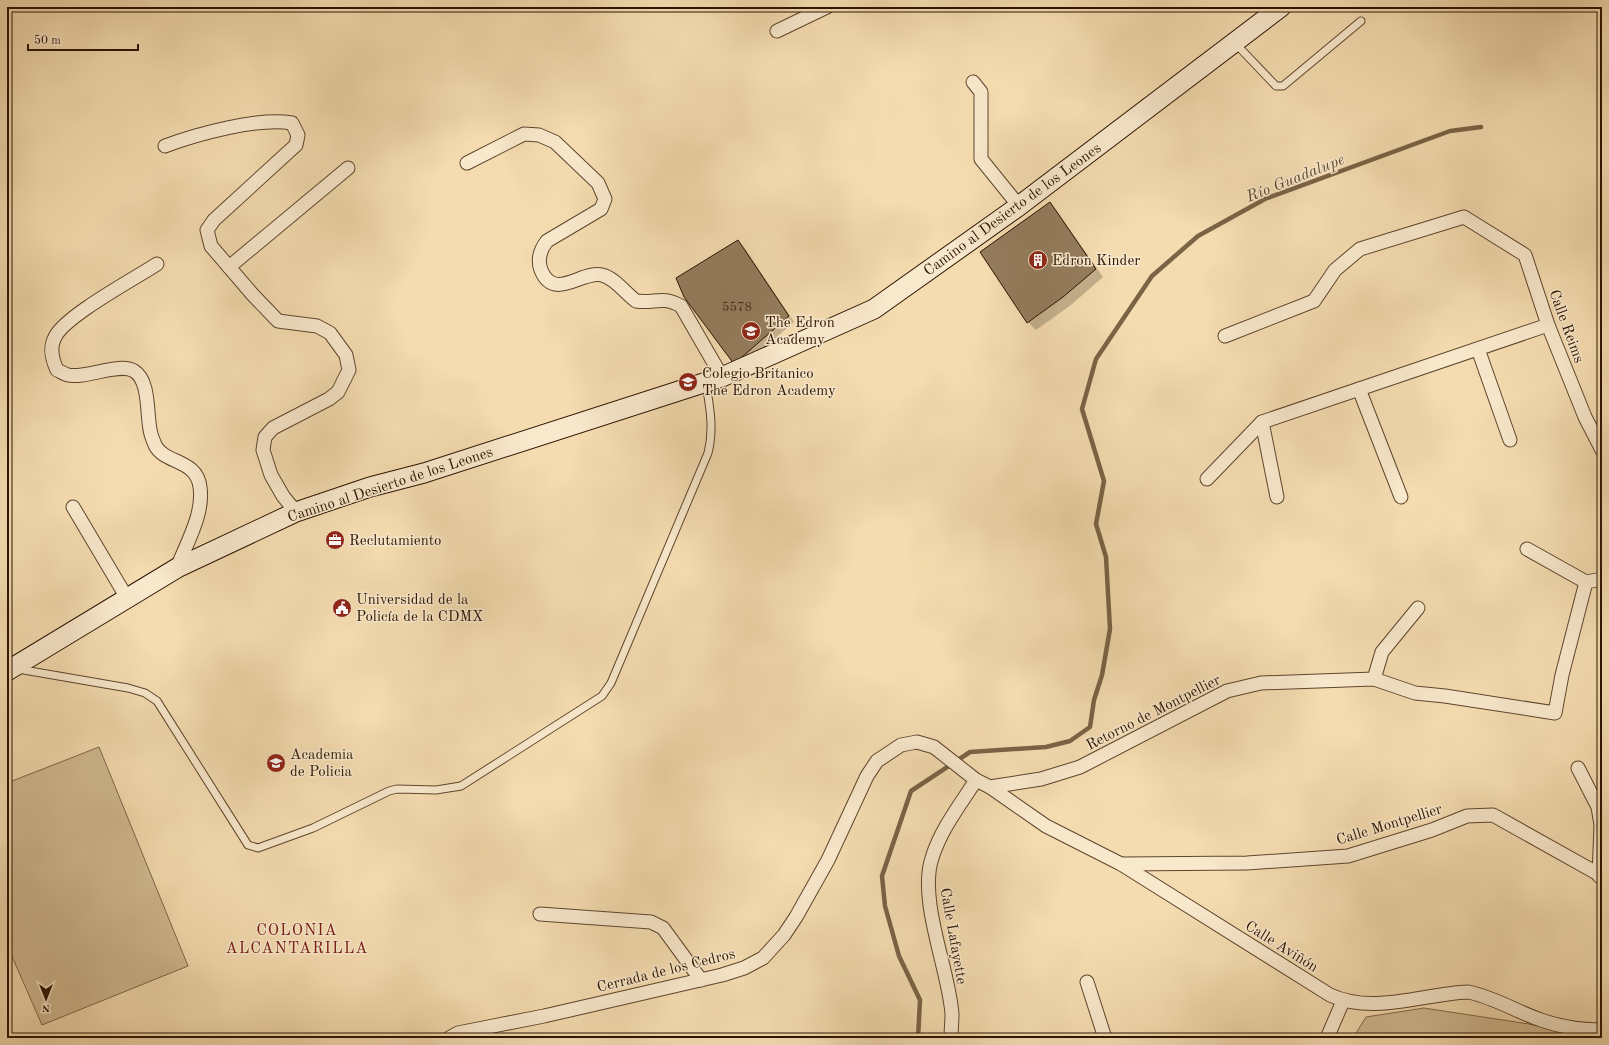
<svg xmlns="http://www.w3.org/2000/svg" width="1609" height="1045" viewBox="0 0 1609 1045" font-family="'Old Standard TT',serif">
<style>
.green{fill:#d2ba92;stroke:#7f6649}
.shadow{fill:#0003}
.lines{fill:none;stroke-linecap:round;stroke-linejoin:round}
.stream{stroke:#7b6346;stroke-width:4.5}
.building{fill:#947c5c;stroke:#2c1300}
.service-casing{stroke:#5e452c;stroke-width:9}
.minor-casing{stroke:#5e452c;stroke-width:15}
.secondary-casing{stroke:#2c1300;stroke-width:21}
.service{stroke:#f8e8cc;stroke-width:7}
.minor{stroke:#f8e8cc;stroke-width:13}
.secondary{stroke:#f8e8cc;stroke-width:19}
.labels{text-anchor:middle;stroke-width:3;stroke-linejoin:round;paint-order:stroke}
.number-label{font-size:13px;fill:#462d17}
.street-label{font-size:15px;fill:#2c1300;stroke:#f8e8cc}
.poi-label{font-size:15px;fill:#2c1300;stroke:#f8e8cc;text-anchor:start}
.water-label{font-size:16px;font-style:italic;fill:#61482e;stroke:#f8e8cc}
.neighbourhood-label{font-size:16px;letter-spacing:1px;fill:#7a1f14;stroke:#f8e8cc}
</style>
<rect width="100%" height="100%" fill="#f4dcb0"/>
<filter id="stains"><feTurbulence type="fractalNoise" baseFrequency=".005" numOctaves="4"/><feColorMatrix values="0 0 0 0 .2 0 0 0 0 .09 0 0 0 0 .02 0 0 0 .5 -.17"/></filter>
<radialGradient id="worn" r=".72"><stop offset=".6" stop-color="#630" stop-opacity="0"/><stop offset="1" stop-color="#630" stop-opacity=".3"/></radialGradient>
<!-- green -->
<g class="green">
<path d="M99,747l89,219 -146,59 -35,-80v-162z"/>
<path d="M1424,1008l105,16 68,14h-244l13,-21z"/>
</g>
<!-- shadow -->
<g class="shadow">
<path d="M1049,203l8,8 46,66 -32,28 -35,25 -8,-8z"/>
<path d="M738,241l6,6 50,75 -54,47z"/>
</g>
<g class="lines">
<!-- stream -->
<path class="stream" d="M918,1038l2,-38 -21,-44 -14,-50 -3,-30 29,-85 59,-39 76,-5 24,-6 20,-14 4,-27 8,-25 8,-46 -4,-72 -10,-33 8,-43 -22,-72 14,-50 56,-83 46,-40 67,-37 185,-68 31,-4"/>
</g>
<!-- building -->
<g class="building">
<path d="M1050,202l46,67 -33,28 -36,26 -47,-71z"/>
<path d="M738,240l51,76 -55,48 -50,-67 -8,-19z"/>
</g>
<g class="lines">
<defs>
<g id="service">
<path d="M1235,43l41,43h7l78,-65"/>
<path d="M18,669l110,19 17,5 12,8 91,144 10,3 55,-20 76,-37 8,-2 39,1 25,-4 141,-90 9,-13 97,-230c6,-24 2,-45 -2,-69"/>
</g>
<g id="minor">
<path d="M777,31l50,-24"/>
<path d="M973,82l8,10v67l38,47"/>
<path d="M165,146c32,-12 94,-29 127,-23l6,12 -2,10 -82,75 -7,10 4,16 42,49 25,26 39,5 13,7 16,22 3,15 -11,22 -9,7 -56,29 -8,9 -2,13 8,25 12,21 13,16"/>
<path d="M467,163l57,-29 15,1 16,7 43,41 7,16 -4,10 -54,32c-7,9 -10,18 -6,29 13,32 41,0 61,5 13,3 23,18 34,26 19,3 25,-6 45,5l41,71"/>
<path d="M157,264c-23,15 -92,52 -102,73 -6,11 -3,22 2,33 3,1 7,4 11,5 17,4 52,-13 66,-4 17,10 12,47 17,63 1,4 3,8 4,11 9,19 42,14 45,42 4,27 -13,55 -23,81"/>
<path d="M229,267l119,-99"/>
<path d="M1225,336l89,-35 21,-31 25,-21 104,-32 61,38 23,70 37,92 17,33"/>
<path d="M1478,349l32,91"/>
<path d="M1359,389l42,108"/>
<path d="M1262,422l15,75"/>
<path d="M1207,479l55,-57 286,-97"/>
<path d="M73,507l54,91"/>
<path d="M1527,549l59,33 16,-3"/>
<path d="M1374,679l8,-27 36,-44"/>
<path d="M1578,768l20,39 3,18 -2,51"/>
<path d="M990,787l51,-8 39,-12 147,-76 34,-8 113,-4 41,14 30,3 110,17 7,-38 24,-93"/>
<path d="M1121,864l126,-1 101,-7 84,-26 35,-14 26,-1 109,61"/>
<path d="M540,914l111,8 12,6 38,52"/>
<path d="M1087,982l18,56"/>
<path d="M449,1038l9,-5 86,-17 178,-41 22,-7 19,-10 21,-23 12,-18 32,-57 39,-84 10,-15 24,-16 16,-3 17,5 42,33 14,7 56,39 75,38 209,131c44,20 92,-1 138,-3 26,5 49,20 73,28 20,7 40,10 61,10"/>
<path d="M951,1038c0,-8 1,-16 1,-24 -3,-44 -34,-114 -20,-156 9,-29 28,-53 44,-78"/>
<path d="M1327,1038l16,-37"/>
</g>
<path id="secondary" d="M7,671l170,-103 119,-56 74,-25 54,-14 298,-96 152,-68 145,-103 262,-199"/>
</defs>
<!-- service casing -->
<use href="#service" class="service-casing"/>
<!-- minor casing -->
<use href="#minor" class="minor-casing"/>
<!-- secondary casing -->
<use href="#secondary" class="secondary-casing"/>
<!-- service -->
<use href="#service" class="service"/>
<!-- minor -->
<use href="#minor" class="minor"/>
<!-- secondary -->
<use href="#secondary" class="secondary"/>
</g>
<!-- icons -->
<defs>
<symbol id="building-disc" viewBox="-11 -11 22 22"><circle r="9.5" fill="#8f2418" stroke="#f8e8cc"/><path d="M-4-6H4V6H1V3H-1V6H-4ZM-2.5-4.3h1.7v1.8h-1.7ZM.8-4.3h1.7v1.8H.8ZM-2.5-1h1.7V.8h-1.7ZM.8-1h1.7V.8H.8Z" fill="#fff"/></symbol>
<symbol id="school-disc" viewBox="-11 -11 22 22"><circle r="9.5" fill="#8f2418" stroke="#f8e8cc"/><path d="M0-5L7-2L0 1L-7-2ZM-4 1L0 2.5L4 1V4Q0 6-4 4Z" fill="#fff"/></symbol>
<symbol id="office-disc" viewBox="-11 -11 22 22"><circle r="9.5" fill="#8f2418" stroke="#f8e8cc"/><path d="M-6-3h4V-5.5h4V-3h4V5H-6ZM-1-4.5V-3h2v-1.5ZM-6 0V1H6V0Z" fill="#fff"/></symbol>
<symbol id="civic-disc" viewBox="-11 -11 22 22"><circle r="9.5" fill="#8f2418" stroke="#f8e8cc"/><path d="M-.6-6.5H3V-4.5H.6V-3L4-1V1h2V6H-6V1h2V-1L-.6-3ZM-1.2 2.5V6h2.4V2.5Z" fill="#fff"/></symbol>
</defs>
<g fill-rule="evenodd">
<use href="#building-disc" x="1027" y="249" width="22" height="22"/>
<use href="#school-disc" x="740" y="320" width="22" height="22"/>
<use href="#school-disc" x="677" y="371" width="22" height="22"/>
<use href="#office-disc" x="324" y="529" width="22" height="22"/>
<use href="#civic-disc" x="331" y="597" width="22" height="22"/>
<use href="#school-disc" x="265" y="752" width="22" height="22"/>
</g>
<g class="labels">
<!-- number labels -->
<g class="number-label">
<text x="737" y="311">5578</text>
</g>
<!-- street labels -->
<g class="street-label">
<text transform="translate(1012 209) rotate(-36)" y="5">Camino al Desierto de los Leones</text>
<text transform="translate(1567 326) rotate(70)" y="5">Calle Reims</text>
<text transform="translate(390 484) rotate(-18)" y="5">Camino al Desierto de los Leones</text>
<text transform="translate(1153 712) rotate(-27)" y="5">Retorno de Montpellier</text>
<text transform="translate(1389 824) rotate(-17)" y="5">Calle Montpellier</text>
<text transform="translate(954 936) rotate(80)" y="5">Calle Lafayette</text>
<text transform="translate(1282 946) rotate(32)" y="5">Calle Aviñón</text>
<text transform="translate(666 970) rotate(-14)" y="5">Cerrada de los Cedros</text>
</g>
<!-- poi labels -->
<g class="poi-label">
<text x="1052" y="265">Edron Kinder</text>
<text x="765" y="327">The Edron<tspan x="765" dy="17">Academy</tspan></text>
<text x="702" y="378">Colegio Britanico<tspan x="702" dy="17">The Edron Academy</tspan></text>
<text x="349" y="545">Reclutamiento</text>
<text x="356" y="604">Universidad de la<tspan x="356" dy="17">Policía de la CDMX</tspan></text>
<text x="290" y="759">Academia<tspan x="290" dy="17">de Policia</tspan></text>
</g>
<!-- water labels -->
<g class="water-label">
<text transform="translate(1295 177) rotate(-22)" y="6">Río Guadalupe</text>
</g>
<!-- neighbourhood labels -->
<g class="neighbourhood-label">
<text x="297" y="935">COLONIA<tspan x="297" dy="18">ALCANTARILLA</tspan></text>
</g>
</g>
<!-- margin -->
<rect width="1609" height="1045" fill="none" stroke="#f4dcb0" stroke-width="24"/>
<rect x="8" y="8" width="1593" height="1029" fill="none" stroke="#2c1300" stroke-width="2"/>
<rect x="12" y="12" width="1585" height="1021" fill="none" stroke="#2c1300"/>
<!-- north arrow -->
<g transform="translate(46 999) rotate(180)" stroke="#f8e8cc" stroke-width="3" paint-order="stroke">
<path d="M0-3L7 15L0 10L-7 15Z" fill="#2c1300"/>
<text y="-6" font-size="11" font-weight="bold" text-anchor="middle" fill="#2c1300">N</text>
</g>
<!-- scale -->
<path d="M28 44v6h110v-6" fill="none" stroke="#2c1300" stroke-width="2"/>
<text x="34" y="44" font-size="12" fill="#2c1300" stroke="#f8e8cc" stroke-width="3" paint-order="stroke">50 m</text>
<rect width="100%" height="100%" filter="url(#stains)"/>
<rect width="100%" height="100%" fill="url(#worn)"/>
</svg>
